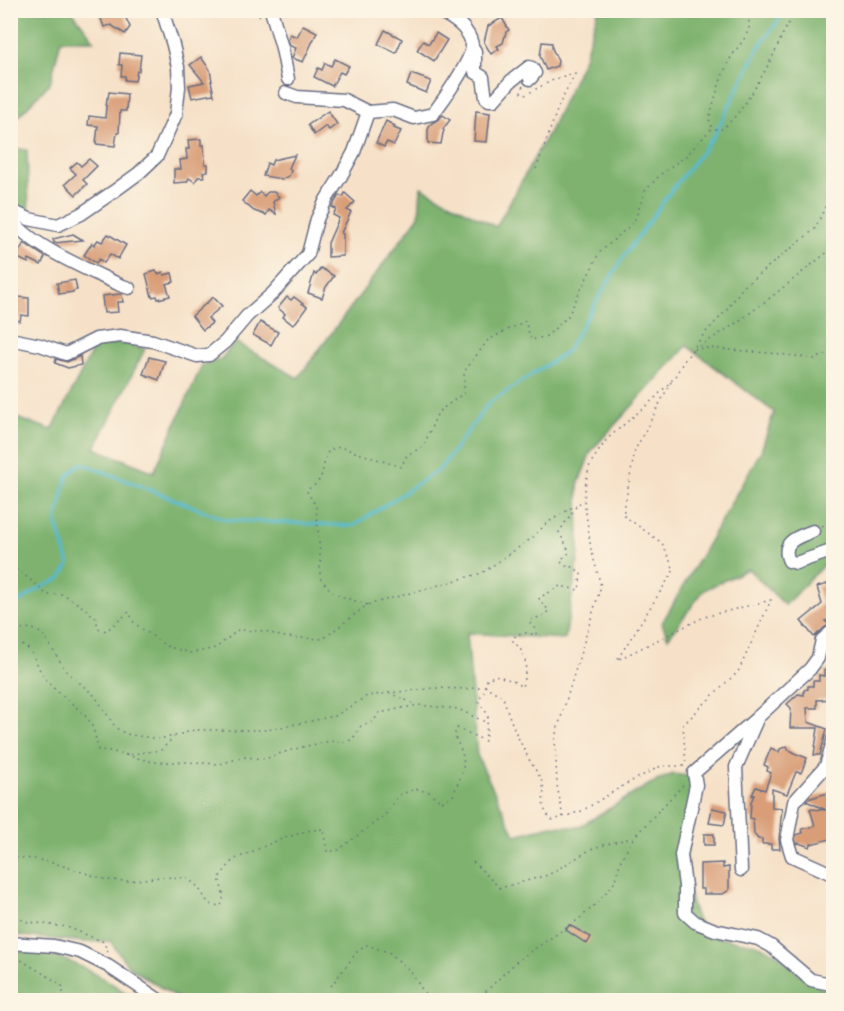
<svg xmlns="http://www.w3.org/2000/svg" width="844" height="1011" viewBox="0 0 844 1011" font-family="Kalam,sans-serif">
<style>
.forest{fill:#7eb26e;stroke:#4c7066;stroke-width:1.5}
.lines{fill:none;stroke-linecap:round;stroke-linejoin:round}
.stream{stroke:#54bad2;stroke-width:3}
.building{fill:#d99e78}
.minor-casing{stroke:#686d83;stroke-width:15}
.path{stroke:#686d83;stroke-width:1.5;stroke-dasharray:1.5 4.5;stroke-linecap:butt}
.minor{stroke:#fff;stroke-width:12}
</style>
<rect width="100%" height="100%" fill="#fcf5e5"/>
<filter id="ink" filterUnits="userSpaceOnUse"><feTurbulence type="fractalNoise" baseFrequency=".0167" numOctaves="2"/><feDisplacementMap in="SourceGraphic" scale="12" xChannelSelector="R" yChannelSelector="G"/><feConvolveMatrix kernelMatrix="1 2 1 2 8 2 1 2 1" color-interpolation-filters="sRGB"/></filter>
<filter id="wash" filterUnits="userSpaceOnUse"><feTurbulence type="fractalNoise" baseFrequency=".008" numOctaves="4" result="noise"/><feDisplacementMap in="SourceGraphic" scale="24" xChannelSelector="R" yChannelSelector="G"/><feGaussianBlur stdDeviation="1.35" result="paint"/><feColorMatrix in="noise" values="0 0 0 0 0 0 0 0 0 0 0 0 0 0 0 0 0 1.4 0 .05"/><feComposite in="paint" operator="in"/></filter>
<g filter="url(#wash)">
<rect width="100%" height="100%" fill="#f6e1c8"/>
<!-- forest -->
<g class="forest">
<path d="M11,10l61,1 22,29h-33l-11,43 -39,41z"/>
<path d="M598,11h235v544l-48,50 -37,-36 -44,21 -36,48 -6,-15 99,-172 13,-39 -87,-66 -96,105 -13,34 1,69 -14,85 -98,-6 10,122 38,80 37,-9 27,1 71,-43 23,-10 16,2 4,13 -7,65 2,37 9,28 10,16 30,6 20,3 20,10 24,21 22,14h10v11h-653l-51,-33 -19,-26 -26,1 -73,-7v-519l41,14 43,-85 28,-2 22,6 -50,99 59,24 48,-107 19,-6 14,-17 63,36 121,-162 2,-29 75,40 57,-103 31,-66z"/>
<path d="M11,148l16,2 2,63 -18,-7z"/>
<path d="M11,950c15,1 37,4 51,9 27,9 52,26 75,41h-126z"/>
</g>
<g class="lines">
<!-- stream -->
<path class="stream" d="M10,605l11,-4 19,-13 20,-9 9,-14 -13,-44 11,-44 14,-14 146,57 126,6 87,-57 49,-66 77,-51 56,-93 46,-64 46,-59 46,-91 26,-35"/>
</g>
<g id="blocks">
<!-- building -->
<g class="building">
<path d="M104,10h18l8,17 -5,7 -14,-9 -7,2 -5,-14z"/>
<path d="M502,18l7,12 -3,2 -3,11 -6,3 2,3 -8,5 -7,-12 4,-16z"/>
<path d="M303,25l14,7 -14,30 -11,-4 4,-10 -6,-2 -2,-7 2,-5 7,3z"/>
<path d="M385,30l17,9 -6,14 -18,-9z"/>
<path d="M436,33l11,7 -13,21 -17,-11 6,-9 6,3z"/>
<path d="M542,42l10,1v5l6,13 -1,5 -11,4 -6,-14z"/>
<path d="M120,53l21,2 -2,16h-2l-2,10 -10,-1v-4h-4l1,-11h-3z"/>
<path d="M201,57l9,13 2,11h-1l3,14 -1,-1 -21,4 -3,-13 15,-3 -14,-17z"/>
<path d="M335,59l14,7 -5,8 -4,-2 -8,14 -18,-9 4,-9 4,2 3,-7 6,3z"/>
<path d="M411,74l20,7 -5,12 -19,-8z"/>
<path d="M109,92l18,2 -1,17h-6l-1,22h-2l-2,13 -19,-2 2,-18 -10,-1 1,-9 16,2 2,-20h1z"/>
<path d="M328,111l9,13 -8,6 -3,-4 -12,9 -6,-10z"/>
<path d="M476,111l14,2 -3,29 -13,-1z"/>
<path d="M443,115l7,5 -7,9 1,2 -1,2 -2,11 -13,-1v-13l2,-5 2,-2 7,-4z"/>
<path d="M386,121l9,5 -1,2 7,3 -7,14 -7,-3 -3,5 -8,-4z"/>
<path d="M201,139v6h3l1,19h3v7l-5,1 1,5h-6l-3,5 -6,-4 -2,4 -13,1v-14h7l-1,-9 7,-1 -1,-10h3l-1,-9z"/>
<path d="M295,155l-6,13 2,3 -2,5 -7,3 -19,-3 4,-13 4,2 2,-5z"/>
<path d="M89,159l8,7 -14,14 4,4 -11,11 -11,-11 11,-10 -6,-6 7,-6 4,4z"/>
<path d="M250,191l6,5 4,-4 4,4 4,-4h6l5,5 -6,5 3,12 -7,-4 -3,5 -12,-4 -12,-10z"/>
<path d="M345,193l10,9 -8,8 4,2 -10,21 2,1v22l-15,1v-14l11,-25 -6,-3 3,-6 -4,-2 7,-12 4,2z"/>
<path d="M73,234l10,6 -29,3 -1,-4z"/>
<path d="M108,234l18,11 -8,14 -8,-5 -6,9 -5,-4 -3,4 -12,-8 8,-12 2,2 4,-5 4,2z"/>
<path d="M24,243l21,14 -4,8 -12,-6 -1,4 -12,-6z"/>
<path d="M321,268l13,8 -8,11 -4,11 -14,-5 6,-20 2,2z"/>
<path d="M156,271l2,3 5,-2 1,3 8,-2 2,9 -8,2 4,12 -12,3 -1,-3 -5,1 -6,-23z"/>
<path d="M75,280l2,10 -4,1v1l-14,2 -2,-11z"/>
<path d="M120,294h2l1,8h-6l1,10 -14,1 -2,-17z"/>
<path d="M11,297l7,1v-1l11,1v18l-8,-1 -1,6 -10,-2z"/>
<path d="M213,297l9,9 -14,12 4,5 -9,7 -11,-14z"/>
<path d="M287,297l4,3 3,-3 13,10 -11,15 -4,2 -9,-7 2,-3 -7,-6z"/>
<path d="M260,322l18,10 -7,13 -18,-10z"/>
<path d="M80,356l1,9 -13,3 -13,-5 1,-4 11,3z"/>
<path d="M149,357l16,4 -6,19 -16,-6z"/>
<path d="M827,584v1l7,-1v35l-9,2 4,4 -4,2 -11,10 -13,-16 21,-17 -5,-17z"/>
<path d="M824,670l10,1v28l-17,1v8h-10l1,14 19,7 -7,26h-6l4,-27h-28l1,-20 -4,-4 11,-10 6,1v-5l4,-1v-3h5v-5h6v-6l5,1z"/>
<path d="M787,746l2,4 5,2v1l13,5 -6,15 -5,-1 -9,22 -15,-5v18l10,1 -3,31 1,10h-9v-5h-9v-5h-4l-4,-5 -1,-15 -3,-1 1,-16 3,-7h-2l4,-8 9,3 6,-17 -4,-2 1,-4 -4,-2 7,-17 8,4 1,-3z"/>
<path d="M834,791v47l-23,6 -1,3 -11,-4 -2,1 -2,-5 1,-4 7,-2 -1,-4 13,-3 -5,-17 16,1 -20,-9 2,-2z"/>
<path d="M712,808l15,3 -3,14 -15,-2z"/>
<rect x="704" y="834" width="10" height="11"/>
<path d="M723,863v5l6,-1v23l-6,4h-19v-5h-4v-25z"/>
<path d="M569,925l22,12 -4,7 -21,-14z"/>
</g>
</g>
</g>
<g filter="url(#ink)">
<use href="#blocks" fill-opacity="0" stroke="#686d83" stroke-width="1.5"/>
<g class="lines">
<defs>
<g id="minor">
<path d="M271,10l11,38 6,31"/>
<path d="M473,48l2,3v21l8,5 3,21 3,2h5l17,-19 18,-14 3,1 3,5 -5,6"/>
<path d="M286,93l11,4 47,3 24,12"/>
<path d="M368,112l25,-2 21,8 19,-4c9,-12 39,-54 39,-68 0,-4 -3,-11 -5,-13 -6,-11 -19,-16 -29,-23"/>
<path d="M10,210l19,9 29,6 23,-11 32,-22 26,-19 18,-17 19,-42 3,-27 -1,-20 -5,-22 -11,-35"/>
<path d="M16,213l-2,9c19,25 77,49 106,63l9,3"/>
<path d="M10,339l30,6 26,9 30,-15 24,-3 33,5 44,15 12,-1 16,-13 22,-26 26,-23 35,-39 9,-35 9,-19 15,-24 13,-24 14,-40"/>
<path d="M813,531c-15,6 -33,10 -24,30l7,2 38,-13"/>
<path d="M758,717l-64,56 2,12 -15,70 4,31v27l10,9 20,8 43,9 13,7 40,34 15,3 8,-2"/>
<path d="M834,738l-8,28 -32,36 -7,38 5,16 42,19"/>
<path d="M741,870l-5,-103 22,-50 52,-48 8,-11 4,-18 8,-7h4"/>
<path d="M10,943l44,3 26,6 28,14 51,34"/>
</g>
</defs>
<!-- minor casing -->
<use href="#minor" class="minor-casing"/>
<!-- path -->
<g class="path">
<path d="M255,10l5,6"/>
<path d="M744,10c5,7 7,16 3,23 -4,10 -13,18 -18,28 -10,19 -14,38 -20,58l3,9 8,2c19,-11 43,-55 54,-76 5,-10 11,-29 20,-37 3,-3 9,-5 12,-7"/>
<path d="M523,86l-2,4v3l4,2c13,-7 36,-21 50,-21l-16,31 -24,67"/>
<path d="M694,349c50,-27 95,-67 140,-102"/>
<path d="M694,349l14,-1 72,6 35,5 19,-8"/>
<path d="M671,382l-36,68 -12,65 39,28 12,27 -57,90 87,-43 67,-17 -33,72 -18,16 -37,37 3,40"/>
<path d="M822,526l12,-6"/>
<path d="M10,571l8,-1 22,18 7,7 16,-1 20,13 13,11 2,10 8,3 23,-19 5,11 32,23 25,7 25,-5 22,-18 27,1 18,6 40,2 44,-34 115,-32 50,-35 15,-15 29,-18"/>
<path d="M367,605l-33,-11 -14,-16v-23l-4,-49 -10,-16c22,-10 13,-21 23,-40l11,-3 61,20 6,-12 16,-8 15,-35 26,-19v-21l24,-32 37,-19 6,19 16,-4 21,-20 31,-63 35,-31 11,-31 16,-17 26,-19 25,-27"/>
<path d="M10,632l21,-4 12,6 23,37 29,25 21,32 10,6 31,5 18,-3 19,-6h73l68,-14 32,-20 22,-3 46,-5 32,1 18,-3 18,11c6,20 13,38 23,56 4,10 12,19 16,29 5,14 -5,26 11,38l29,-9 42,-26 37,-19h24"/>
<path d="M10,644c5,0 10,0 14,2 11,6 13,22 20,31 12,17 31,26 44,42 6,8 8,21 10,31l12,1 43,11h33l33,2 25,-7 21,2 16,-6 21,-6 29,-6 12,1 9,-2 9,-14 12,-4 6,-9 39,-8 40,4 25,12 5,-4 -2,-5 -8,-11 6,-8 3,-13 8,-5 18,6 9,6c5,-21 7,-31 -10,-47l5,-6 9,-1 10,2v-5l-7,-8 5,-4 9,-1 6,-7 -8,-7 -2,-5 21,-12 19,4 2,-16 -7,-7 -8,-1 -5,-4 2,-4 6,-5 -2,-6 -8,-15 18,-27 7,-5"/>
<path d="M389,693l26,11"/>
<path d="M125,755l36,-5 13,-13"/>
<path d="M563,817l-6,-32 -2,-48 46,-151 -10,-37 -7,-49 2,-19 4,-17 17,-25 48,-41 19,-20 10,-17 20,-27 22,-23 17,-24 72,-58 19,-41"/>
<path d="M10,857l25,2 22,5 50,16 22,1 31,-4 27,1 11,9 11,17 12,2 3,-10 -5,-18 14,-18 43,-19 30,-10 17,-2 4,22h10l48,-36 14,-20 16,-6 14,3 12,10 12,-6c10,-28 17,-32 1,-60l3,-8 28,13 3,-24"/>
<path d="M473,862l27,26 48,-13 45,-27 41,-11 50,-53"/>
<path d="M10,915l18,7 39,5 37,15 4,11"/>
<path d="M11,954l51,31 2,15"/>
<path d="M331,986l26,-34 10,-7 23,8 20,18 19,29"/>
<path d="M131,1000l1,-5"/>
<path d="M477,1000l41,-40 61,-41 17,-15 18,-21 7,-23 13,-23"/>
</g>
<!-- minor -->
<use href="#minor" class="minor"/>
</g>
</g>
<!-- margin -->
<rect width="844" height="1011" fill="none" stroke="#fcf5e5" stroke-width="36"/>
</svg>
